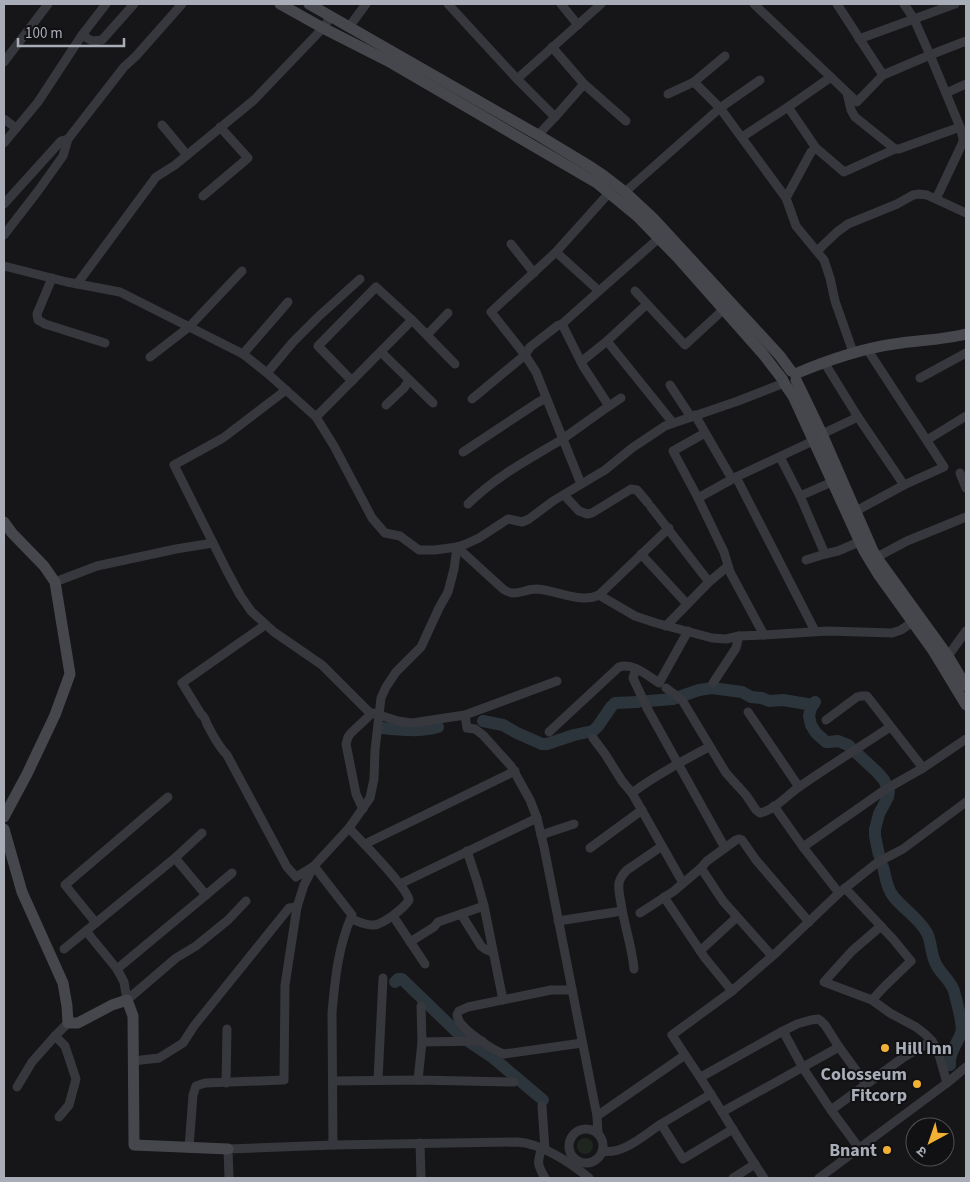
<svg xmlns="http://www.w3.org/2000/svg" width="970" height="1182" viewBox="0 0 970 1182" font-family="'Source Sans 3','Noto Sans Devanagari',sans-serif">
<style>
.green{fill:#1e261f}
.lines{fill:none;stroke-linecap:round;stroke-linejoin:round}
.river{stroke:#2c353c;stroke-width:12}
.street{stroke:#37383d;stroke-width:9}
.secondary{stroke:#45474d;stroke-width:11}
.poi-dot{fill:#f2b134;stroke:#111113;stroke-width:2}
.labels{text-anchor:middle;stroke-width:4;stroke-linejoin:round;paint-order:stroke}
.poi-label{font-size:18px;font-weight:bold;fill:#a8adb8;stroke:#111113;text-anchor:end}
</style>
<rect width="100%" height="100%" fill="#161618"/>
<!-- green -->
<circle class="green" cx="585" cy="1146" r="8"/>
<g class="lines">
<!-- river -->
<g class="river">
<path d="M648,701l25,-2 26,-9 13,-2 30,4 9,5 11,1 7,3 14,-1 30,5"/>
<path d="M815,702l-4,6 -2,8 2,9 5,8 10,9h3l9,-1 10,4 29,27 7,8 5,11 -1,6 -9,17 -4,15v7l4,19"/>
<path d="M483,721l20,4 14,8 25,11h5l27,-9 19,-4 5,-5 13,-19 4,-4 23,-1"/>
<path d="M382,728c19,2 38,4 56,-1"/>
<path d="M883,867c3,10 3,20 10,29 10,13 26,22 34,37 5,9 3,22 10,33 5,9 14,15 17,25 2,9 10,34 7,42 -3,10 -13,20 -11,32"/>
<path d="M395,982l3,-3h4l60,58 30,20 51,43"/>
</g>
<!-- street -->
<g class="street">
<path d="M448,4l69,75"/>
<path d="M561,4l17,21"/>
<path d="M754,4l103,98 26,-27 47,-20 -16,-36 41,-15"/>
<path d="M837,4l46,71"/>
<path d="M349,27l17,-23"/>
<path d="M82,35l10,6 10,-1 32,-36"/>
<path d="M859,39l55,-20 -10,-15"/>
<path d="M552,47l32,37 42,37"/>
<path d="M4,62l44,-58"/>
<path d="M694,82l26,26 40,-28"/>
<path d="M847,93l4,17 4,7 40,32"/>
<path d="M946,93l20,-9"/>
<path d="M668,94l26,-12 31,-26"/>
<path d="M788,107l28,41 28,24 51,-23h4l61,-22"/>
<path d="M555,117l29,-33"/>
<path d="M4,119l12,9"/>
<path d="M162,125l25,30"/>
<path d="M538,135l17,-18 -38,-38 84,-75"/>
<path d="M742,137l46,-30 43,-30"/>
<path d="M4,143l34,-41 44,-67 24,-31"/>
<path d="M625,192l95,-84 66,90 10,28 28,34 6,18 5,23 18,51"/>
<path d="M203,196l45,-38 -28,-31"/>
<path d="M786,198l25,-46 5,-4"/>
<path d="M936,199l27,-57v-4l-3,-11 -30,-72 36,-14"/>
<path d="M4,204l57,-63 7,-2"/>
<path d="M4,235l34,-44 25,-35 5,-17 56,-72 12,-11 46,-52"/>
<path d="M511,244l23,29"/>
<path d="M817,251l20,-19 11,-8 49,-20 16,-9 6,-1 8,1 39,18"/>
<path d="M4,266l63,16 53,10 123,62 24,19 49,44 18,29 38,72 13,15 15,3 19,14h16l22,-3 9,-3 13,-6 29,-19 14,3 7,-3 24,-18 52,-31 27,-22 33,-22 73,-25 46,-18"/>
<path d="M52,278l-15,36 1,6 7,4 60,19"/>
<path d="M77,284l79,-107 19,-12 79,-65 69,-72 8,-12"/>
<path d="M599,291l60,-53"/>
<path d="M635,291l50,54 39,-36"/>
<path d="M427,335l21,-22"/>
<path d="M607,341l66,82"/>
<path d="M381,352l52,51"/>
<path d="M243,354l45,-52"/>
<path d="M150,357l39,-30 53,-56"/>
<path d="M581,362l26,-21 40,-37"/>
<path d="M824,362l34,55 46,68"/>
<path d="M267,373l26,-31 25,-25 42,-38"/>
<path d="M920,378l46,-25"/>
<path d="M352,381l-34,-35 58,-59 36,33 43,44"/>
<path d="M670,385l21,32"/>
<path d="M286,390l-63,48 -49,27 53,106 13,24 11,16 23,21 48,33 49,49"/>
<path d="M472,399l53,-44 5,-8 27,-21 5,-2 37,-33 -43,-39"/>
<path d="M386,405l18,-17 5,-8"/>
<path d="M609,406l12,-8"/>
<path d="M695,415l37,64"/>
<path d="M316,417l96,-97"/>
<path d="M822,434l36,-17"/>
<path d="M927,440l39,-24"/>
<path d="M463,452l74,-49 9,-5"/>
<path d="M780,457l20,39 25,58 13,-3 21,-9"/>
<path d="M960,473l6,15"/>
<path d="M736,477l79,154"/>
<path d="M581,484l-45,-112 -11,-17 -34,-43 65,-60 53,-59"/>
<path d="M564,495l15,16 8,3 5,-1 39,-24 6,1 11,13"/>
<path d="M800,496l32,-14"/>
<path d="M698,498l38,-21 77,-36"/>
<path d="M468,504c27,-27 61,-45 93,-64 16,-11 32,-23 48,-34l-26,-40 -21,-42"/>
<path d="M651,507l58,75"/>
<path d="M856,511l48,-26 40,-18 -77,-118"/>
<path d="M457,547l46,42c12,9 20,0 34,0 19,1 45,15 62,6l70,-67"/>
<path d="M641,554l46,50"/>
<path d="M877,557l30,-16 59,-24"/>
<path d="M806,560l19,-6"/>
<path d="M55,582l42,-16 79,-17 37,-6"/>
<path d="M599,595l36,21 21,7 56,15 14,1 13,-3 25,-1 -34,-63 -6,-20 -26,-54 -25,-47 32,-18"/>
<path d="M666,626l43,-44 19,-16"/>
<path d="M764,635l64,-4 64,2 9,-3 16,-11"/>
<path d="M948,656l18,-25"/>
<path d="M636,669l-3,9 14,30 78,140"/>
<path d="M713,683l23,-35 3,-12"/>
<path d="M666,688l16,12 44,73 20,22 10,15 4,3c15,-3 27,-18 39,-26 30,-21 61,-40 91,-60"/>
<path d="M748,712l51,75"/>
<path d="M465,715l2,13 8,1 8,6 28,31 19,34 7,18"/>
<path d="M826,720l31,-23 4,-1h6l56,72"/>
<path d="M549,732l70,-65c14,-5 29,9 40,16l29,-52"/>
<path d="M593,738l12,16 17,27 10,12 51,90"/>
<path d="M632,793c24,-18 50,-32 77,-46"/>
<path d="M774,806l29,41"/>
<path d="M363,809l-7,-15 -10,-50 2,-7 3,-4 18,-17 4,-3 25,8 14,2 53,-8 92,-34"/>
<path d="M349,828c11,12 58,59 60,72 -5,8 -25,24 -35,25 -8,1 -16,-4 -23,-6"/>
<path d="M541,835l33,-11"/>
<path d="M365,844l150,-73"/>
<path d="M590,848l52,-38"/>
<path d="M467,851l10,30 7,25 19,94"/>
<path d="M175,858l27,-25"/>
<path d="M701,868l22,33 49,55"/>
<path d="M400,884l137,-66 7,29 53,269 1,18"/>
<path d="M845,888l48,51 18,22 -27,26 -12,13"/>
<path d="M839,893l39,-31 25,-13 63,-47"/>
<path d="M206,895l26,-22"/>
<path d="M664,897l41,61 27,33"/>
<path d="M640,913l34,-22 27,-23 6,-7 29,-21 3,-1 3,1 14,20 53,62"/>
<path d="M461,914l20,32 4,3 7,3"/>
<path d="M393,916l32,48"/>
<path d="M558,921l64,-10"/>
<path d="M96,923l-31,-38 103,-88"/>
<path d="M881,926l-29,25 -28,31 48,18 18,13 26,14 9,7 7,7 6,10 9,32"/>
<path d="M86,931l31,38"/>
<path d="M410,942l24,-15 4,-5 46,-16"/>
<path d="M64,949l111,-91 31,37 -89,74 7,13 3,18 49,-42 20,-12 32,-26 18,-19"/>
<path d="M700,951l37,-34"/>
<path d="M634,969c-2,-23 -10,-44 -13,-66 -1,-6 -3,-13 -2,-20 1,-5 4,-9 8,-13l35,-24"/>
<path d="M572,990h-21l-83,17 -9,4 -2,4c1,5 3,8 6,11 7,8 31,25 41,28l78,-11"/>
<path d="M783,1031l20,37 28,42 28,38"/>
<path d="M55,1036l10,10 11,33 -7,26 -10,12"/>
<path d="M422,1042l60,-1"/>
<path d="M685,1055c28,40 52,83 79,123"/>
<path d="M133,1061l26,-3 24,-15 11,-17 95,-118 8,-1"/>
<path d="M701,1077l82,-46 14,-7 14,-4 7,-1 3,2 4,4 14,22 27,37"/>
<path d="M378,1080l5,-102"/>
<path d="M418,1080l4,-38 -1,-36"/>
<path d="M333,1081l85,-1 96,2"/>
<path d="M226,1083l1,-54"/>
<path d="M17,1087l15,-25 23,-26 13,-13"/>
<path d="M711,1094l-50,30 22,35 50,-30"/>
<path d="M542,1106l3,44"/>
<path d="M831,1110l73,-53 28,-16"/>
<path d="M722,1112l117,-65"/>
<path d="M597,1116l88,-61 -13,-20 60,-44 45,-39 62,-59 -36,-46 83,-58 37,-21 43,-29"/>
<circle cx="586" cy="1146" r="17"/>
<path d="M420,1143l1,35"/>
<path d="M333,1145l-1,-132c3,-34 6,-66 20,-98l-38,-49 35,-38 21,-30 4,-19 1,-29 6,-52 5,-11 10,-15 25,-25 18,-39 9,-16 6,-23 3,-22"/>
<path d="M542,1147c-5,16 -5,17 3,31"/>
<path d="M189,1148l4,-53 3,-9 9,-3 79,-3 1,-95 12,-78 7,-22 10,-19 -18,11 -9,-10 -60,-112c-8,-8 -15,-21 -20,-31 -2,-5 -2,-7 -6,-10l-19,-31 83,-58"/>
<path d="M602,1151c21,4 42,-16 59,-27"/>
<path d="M229,1178l-1,-29 105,-4 184,-3c24,1 54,21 72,36"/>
<path d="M733,1178l22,-14"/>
<path d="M819,1178l128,-95 19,-16"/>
</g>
<!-- secondary -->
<g class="secondary">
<path d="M280,4l43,24 65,33 209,122 40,33 42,43 84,95 20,26"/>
<path d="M309,4l229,131 53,32 12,8 22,17 28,26 127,138 11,15"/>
<path d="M795,374c33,-14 64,-25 99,-30 24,-4 49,-4 72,-10"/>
<path d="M796,380l26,54 51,117 7,11 68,94 18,30"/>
<path d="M784,383l9,13 71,155 14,23 54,75 34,56"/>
<path d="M4,522l8,11 32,33 11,16 15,92 -15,41 -28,59 -23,43"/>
<path d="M4,829l18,63 41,91 4,23 1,17h10l34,-18 15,-5 6,16 1,129 94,4"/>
</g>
</g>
<!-- markers -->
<g class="poi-dot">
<circle cx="885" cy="1048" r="5"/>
<circle cx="917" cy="1084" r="5"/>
<circle cx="887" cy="1150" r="5"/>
</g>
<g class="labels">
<!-- poi labels -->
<g class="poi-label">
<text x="895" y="1054" text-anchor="start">Hill Inn</text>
<text x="907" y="1080">Colosseum<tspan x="907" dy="21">Fitcorp</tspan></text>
<text x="877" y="1156">Bnant</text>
</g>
</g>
<!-- border -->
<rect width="970" height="1182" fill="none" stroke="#a8adb8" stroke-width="10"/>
<!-- north arrow -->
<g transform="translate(930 1142) rotate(220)"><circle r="24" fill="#111113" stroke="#4d4f55"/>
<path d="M0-4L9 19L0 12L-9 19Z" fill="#f2b134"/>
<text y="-8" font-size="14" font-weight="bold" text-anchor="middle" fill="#a8adb8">उ</text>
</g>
<!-- scale -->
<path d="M18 38v8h106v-8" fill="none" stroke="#a8adb8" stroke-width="2.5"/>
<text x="25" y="38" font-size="15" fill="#a8adb8" stroke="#111113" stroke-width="4" paint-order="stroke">100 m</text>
</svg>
